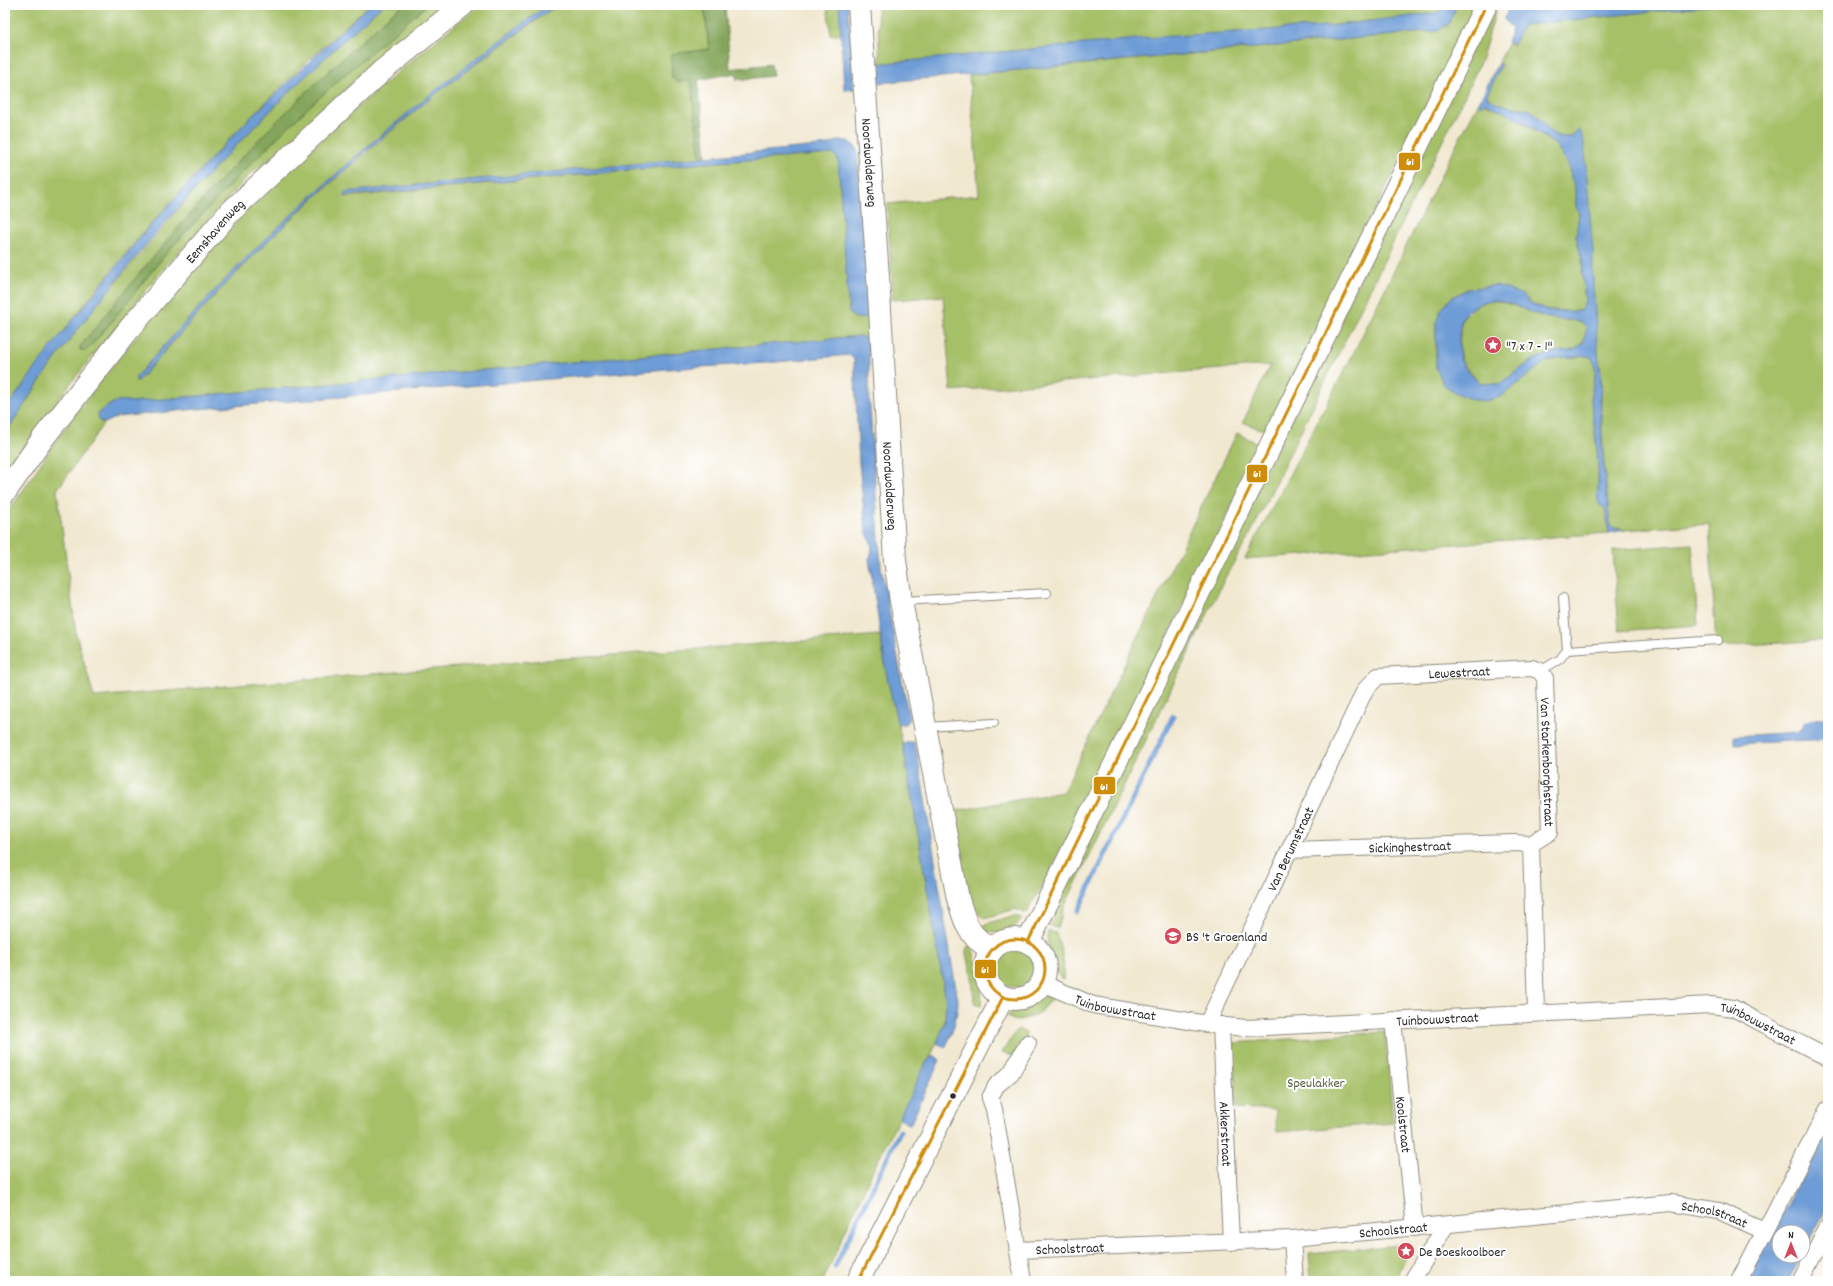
<svg xmlns="http://www.w3.org/2000/svg" width="1833" height="1286" viewBox="0 0 1833 1286" font-family="Dekko,sans-serif">
<style>
.green{fill:#a6c067;stroke:#687649}
.forest{fill:#84a65c;stroke:#586844}
.water{fill:#6e9cd6;stroke:#4c6480;fill-rule:evenodd}
.lines{fill:none;stroke-linecap:round;stroke-linejoin:round}
.stream{stroke:#6e9cd6;stroke-width:5}
.lane-casing{stroke:#8e8a7e;stroke-width:10}
.street-casing{stroke:#8e8a7e;stroke-width:18}
.secondary-casing{stroke:#8e8a7e;stroke-width:24}
.highway-casing{stroke:#8e8a7e;stroke-width:24}
.lane{stroke:#fff;stroke-width:8}
.street{stroke:#fff;stroke-width:16}
.secondary{stroke:#fff;stroke-width:22}
.highway{stroke:#fff;stroke-width:22}
.bus-1-casing{stroke:#fff;stroke-width:6}
.bus-1{stroke:#ce8d09;stroke-width:3}
.bus-dot{fill:#2b2b2b;stroke:#fff;stroke-width:1.5}
.labels{text-anchor:middle;stroke-width:4;stroke-linejoin:round;paint-order:stroke}
.street-label{font-size:14px;fill:#2b2b2b;stroke:#fff}
.poi-label{font-size:14px;fill:#2b2b2b;stroke:#fff;text-anchor:start}
.park-label{font-size:14px;fill:#565f40;stroke:#fff}
.line-badge{stroke:#fff;stroke-width:1.5}
.badge-label{font-size:11px;text-anchor:middle;font-weight:bold;fill:#fff}
</style>
<rect width="100%" height="100%" fill="#fff"/>
<filter id="ink" filterUnits="userSpaceOnUse"><feTurbulence type="fractalNoise" baseFrequency=".025" numOctaves="2"/><feDisplacementMap in="SourceGraphic" scale="8" xChannelSelector="R" yChannelSelector="G"/><feConvolveMatrix kernelMatrix="1 2 1 2 8 2 1 2 1" color-interpolation-filters="sRGB"/></filter>
<filter id="wash" filterUnits="userSpaceOnUse"><feTurbulence type="fractalNoise" baseFrequency=".012" numOctaves="4" result="noise"/><feDisplacementMap in="SourceGraphic" scale="16" xChannelSelector="R" yChannelSelector="G"/><feGaussianBlur stdDeviation="0.9" result="paint"/><feColorMatrix in="noise" values="0 0 0 0 0 0 0 0 0 0 0 0 0 0 0 0 0 1.4 0 .05"/><feComposite in="paint" operator="in"/></filter>
<g filter="url(#wash)">
<rect width="100%" height="100%" fill="#f1e8d0"/>
<!-- green -->
<g class="green">
<path d="M5,5h364c-78,69 -152,144 -221,222 -51,59 -97,121 -143,183z"/>
<path d="M383,5h19c-20,16 -39,35 -58,52 -98,89 -183,187 -264,290v3l6,1c31,-33 57,-71 87,-105 44,-48 90,-96 137,-140 38,-35 78,-68 117,-101h18l-88,73 -76,72 -30,23 -92,101 -89,110 -65,90v-40l47,-71 47,-61 115,-134 94,-95z"/>
<path d="M480,5h68c-94,68 -186,143 -271,223 -50,47 -95,98 -141,149v4h2l81,-90 57,-58 47,-43 112,-96 122,-89h147l5,44 -38,6 6,27 14,-1 9,77 -355,34 1,5 358,-34 129,-9 5,5 26,159 5,-4v26l-2,-2 -15,-1 -721,65c-15,-5 -22,4 -33,11l3,10h3l-47,67 19,144 18,63 399,-33 387,-29 7,42 16,68 43,256 -1,20 -8,22 -65,129 -49,109h-818v-766c25,-32 45,-68 70,-101 30,-40 63,-79 95,-118 89,-107 201,-204 310,-291z"/>
<path d="M827,5h12l3,29 -11,1z"/>
<path d="M877,5h567l-6,8 -110,13 -255,19 -193,19z"/>
<path d="M1457,5h19l-210,425 -9,-2 -14,-6 27,-57 -319,26 -8,-95 -50,4 -6,-96 92,-9 -10,-120 467,-44 12,-6z"/>
<path d="M1713,5h115v635l-112,7 -7,-123 -84,6 -12,-3 -3,-4c-6,-49 -9,-97 -9,-146 0,-8 -3,-16 -3,-24 -3,-34 -6,-67 -5,-101l-18,-117c-4,3 -7,2 -12,2 -14,-2 -15,-10 -23,-19 -3,-3 -7,-5 -11,-7 -11,-8 -35,-1 -42,-16l14,-30 -3,-2 11,-20 4,2 10,-20z"/>
<path d="M1492,8l4,2 -14,48 -15,33 -216,442 -25,43 -121,248 -41,83 -6,21 -8,-2 20,-55z"/>
<path d="M1483,103l25,10 48,32 12,20 8,29v12l3,8 -3,22 7,28 -1,8 3,28 -2,7 -4,4c-22,0 -41,1 -56,-16l-56,-6 -16,9 -10,12 -5,13v45l58,31 8,-3 43,-34 13,-4 32,-2c11,13 2,26 1,41 0,15 4,28 5,43 2,12 2,25 2,37 1,10 -2,17 1,27l6,4 4,25 -364,26 107,-203 101,-205 25,-47 4,1z"/>
<path d="M1490,300c23,2 43,16 65,19 12,2 24,-1 32,9l-4,15 -9,7 -20,2 -21,8 -34,24 -18,-1c-28,-25 -22,-31 -19,-65l15,-13z"/>
<path d="M1237,433l20,10 2,7 -194,396 -39,68 -11,-5 -30,9 -20,-19 -16,-87 114,-20z"/>
<path d="M1692,544l6,81 -79,6 -6,-81z"/>
<path d="M1012,916h4l6,2c-8,14 -28,19 -42,11l5,-5z"/>
<path d="M1048,931l8,2c6,18 9,28 7,47l-9,-10 -7,-32z"/>
<path d="M971,945c7,18 12,42 10,61l-7,-4 -2,-26 -6,-27z"/>
<circle cx="1015" cy="967" r="20"/>
<path d="M1055,995l-18,20 -21,6 -9,-4c12,-14 29,-20 48,-22z"/>
<path d="M1018,1029l8,4 -1,7 -11,17 -12,-5z"/>
<path d="M1385,1032l8,91 -116,9 -2,-22 -39,-2 -3,-65z"/>
<path d="M1397,1245l5,10 4,4 -13,22h-82l-2,-27z"/>
</g>
<!-- forest -->
<g class="forest">
<path d="M402,5h25c-39,33 -79,66 -117,101 -47,44 -93,92 -137,140 -30,34 -56,72 -87,105l-6,-2v-2c81,-103 166,-201 264,-290 19,-17 38,-36 58,-52z"/>
<path d="M704,5h21l5,64 41,-5 2,12 -36,4 -1,-7 -38,7 8,77 -6,1 -9,-77 -14,1 -5,-4 -1,-24 38,-5z"/>
</g>
<!-- water -->
<g class="water">
<path d="M369,5h14c-121,107 -234,226 -329,356 -18,24 -33,49 -49,73v-24l46,-63 97,-119 96,-104z"/>
<path d="M548,5h9c-99,68 -194,144 -281,228 -49,47 -94,98 -138,148h-2v-4c46,-51 91,-102 141,-149 86,-81 176,-155 271,-223z"/>
<path d="M839,5h9l6,84 -8,1 -2,-2z"/>
<path d="M1444,5h13l-9,20 -12,6 -559,52 -2,-19 283,-27 170,-11 109,-13z"/>
<path d="M1516,5h197l-190,20 -10,20 -6,-3 5,-13 -8,-10 4,-9z"/>
<path d="M1498,63l3,2 -14,30v2c7,5 16,8 24,10 7,2 15,0 21,4 18,12 12,28 40,26l4,-6 4,-1 4,12 9,110 -1,19 6,82 3,22 -1,34 3,53 7,61 5,6 10,1 -16,3 -4,-25 -6,-4c-3,-10 0,-17 -1,-27 0,-12 0,-25 -2,-37 -1,-15 -5,-28 -5,-43 1,-14 10,-28 -1,-41l-32,2 -13,4 -43,34 -16,5 -13,-1 -15,-6 -14,-9 -8,-17v-45l5,-13 10,-12 17,-9 28,-4 27,10 7,8 20,8h29l4,-4 2,-7 -3,-28 1,-8 -7,-28 3,-22 -3,-8v-12l-8,-29 -12,-20 -34,-24 -37,-18 -3,2 -4,-1zM1495,300c20,3 39,16 60,19 11,2 25,-1 32,9l-4,15 -9,7 -20,2 -21,8 -34,24 -18,-1c-8,-7 -19,-15 -21,-26 -2,-7 -1,-35 3,-40 6,-10 21,-17 32,-17z"/>
<path d="M837,141h11l9,7 12,166 -4,4h-10l-6,-5 -11,-154 -5,-5 -129,9 -360,33 1,-4 483,-47z"/>
<path d="M860,336l7,2 2,2v55l12,172 28,152 -3,4 -4,2 -5,-3 -10,-45 -18,-118c5,-10 3,-17 -3,-27l-7,-69 -5,-104 -5,-4 -83,8 -99,6 -480,41 -70,7 -13,6 -5,-2 -1,-8c12,-7 18,-16 33,-11z"/>
<path d="M1828,717v22l-94,5v-8l65,-4 6,-9 4,-3z"/>
<path d="M907,742h7l3,9 41,250c-1,18 -5,31 -13,47l-8,-5 8,-21 1,-21 -43,-256z"/>
<path d="M934,1055l6,5 -30,65 -11,-7 28,-57z"/>
<path d="M1828,1126v80l-25,46v-20h-24v24h22l-13,25h-41z"/>
</g>
<g class="lines">
<!-- stream -->
<g class="stream">
<path d="M1078,911l95,-195"/>
<path d="M835,1267l65,-136"/>
</g>
</g>
</g>
<g filter="url(#ink)">
<g class="lines">
<defs>
<g id="lane">
<path d="M902,601l145,-8"/>
<path d="M1567,650l151,-10"/>
<path d="M1540,671l20,-12 7,-9 -4,-52"/>
<path d="M926,727l68,-4"/>
</g>
<g id="street">
<path id="s1" d="M1290,850l223,-7 18,1"/>
<path id="s2" d="M1042,983l51,22 114,19 38,4 466,-23 22,3 95,50"/>
<path id="s3" d="M1393,1020l22,208"/>
<path id="s4" d="M1207,1024l158,-334 13,-14 154,-8 8,3 5,7 5,154 -19,12 5,168"/>
<path id="s5" d="M1221,1025l10,217"/>
<path d="M1292,1239l3,42"/>
<path id="s6" d="M1018,1250l274,-11 379,-36 48,8 45,20"/>
<path d="M1023,1281l-29,-172 -4,-11 6,-12 15,-13 17,-30"/>
<path d="M1412,1281l34,-56"/>
<path d="M1739,1281l89,-172"/>
<path d="M1800,1281l28,-54"/>
</g>
<g id="secondary">
<path id="s7" d="M859,5l19,272 17,283 6,41 57,298c8,26 10,36 34,51"/>
<circle cx="1015" cy="969" r="30"/>
<path d="M1028,942l458,-937"/>
<path d="M858,1281l145,-284"/>
</g>
<g id="highway">
<path id="s8" d="M5,492l39,-55 86,-109 99,-115 153,-142 81,-66"/>
</g>
</defs>
<!-- lane casing -->
<use href="#lane" class="lane-casing"/>
<!-- street casing -->
<use href="#street" class="street-casing"/>
<!-- secondary casing -->
<use href="#secondary" class="secondary-casing"/>
<!-- highway casing -->
<use href="#highway" class="highway-casing"/>
<!-- lane -->
<use href="#lane" class="lane"/>
<!-- street -->
<use href="#street" class="street"/>
<!-- secondary -->
<use href="#secondary" class="secondary"/>
<!-- highway -->
<use href="#highway" class="highway"/>
<defs>
<g id="bus-1">
<circle cx="1015" cy="969" r="30"/>
<path d="M1028,942l458,-937"/>
<path d="M858,1281l145,-284"/>
</g>
</defs>
<!-- bus-1 casing -->
<use href="#bus-1" class="bus-1-casing"/>
<!-- bus-1 -->
<use href="#bus-1" class="bus-1"/>
</g>
</g>
<!-- icons -->
<defs>
<symbol id="sight-disc" viewBox="-11 -11 22 22"><circle r="9.5" fill="#d1495b" stroke="#fff"/><path d="M0-6L1.8-2.2L6-1.7L2.9 1.2L3.7 5.4L0 3.3L-3.7 5.4L-2.9 1.2L-6-1.7L-1.8-2.2Z" fill="#fff"/></symbol>
<symbol id="school-disc" viewBox="-11 -11 22 22"><circle r="9.5" fill="#d1495b" stroke="#fff"/><path d="M0-5L7-2L0 1L-7-2ZM-4 1L0 2.5L4 1V4Q0 6-4 4Z" fill="#fff"/></symbol>
</defs>
<g fill-rule="evenodd">
<use href="#sight-disc" x="1483" y="335" width="20" height="20"/>
<use href="#school-disc" x="1163" y="926" width="20" height="20"/>
<use href="#sight-disc" x="1396" y="1241" width="20" height="20"/>
</g>
<!-- markers -->
<circle class="bus-dot" cx="953" cy="1096" r="3.5"/>
<g class="labels">
<!-- street labels -->
<g class="street-label">
<text dy="5" stroke="none"><textPath href="#s7" startOffset="158">Noordwolderweg</textPath></text>
<text dy="5" stroke="none"><textPath href="#s8" startOffset="335">Eemshavenweg</textPath></text>
<text dy="5" stroke="none"><textPath href="#s7" startOffset="482">Noordwolderweg</textPath></text>
<text dy="5" stroke="none"><textPath href="#s4" startOffset="470">Lewestraat</textPath></text>
<text dy="5" stroke="none"><textPath href="#s4" startOffset="644">Van Starkenborghstraat</textPath></text>
<text dy="5" stroke="none"><textPath href="#s1" startOffset="120">Sickinghestraat</textPath></text>
<text dy="5" stroke="none"><textPath href="#s4" startOffset="194">Van Berumstraat</textPath></text>
<text dy="5" stroke="none"><textPath href="#s2" startOffset="78">Tuinbouwstraat</textPath></text>
<text dy="5" stroke="none"><textPath href="#s2" startOffset="402">Tuinbouwstraat</textPath></text>
<text dy="5" stroke="none"><textPath href="#s2" startOffset="727">Tuinbouwstraat</textPath></text>
<text dy="5" stroke="none"><textPath href="#s3" startOffset="105">Koolstraat</textPath></text>
<text dy="5" stroke="none"><textPath href="#s5" startOffset="109">Akkerstraat</textPath></text>
<text dy="5" stroke="none"><textPath href="#s6" startOffset="700">Schoolstraat</textPath></text>
<text dy="5" stroke="none"><textPath href="#s6" startOffset="376">Schoolstraat</textPath></text>
<text dy="5" stroke="none"><textPath href="#s6" startOffset="52">Schoolstraat</textPath></text>
</g>
<!-- poi labels -->
<g class="poi-label">
<text x="1506" y="350">"7 x 7 - 1"</text>
<text x="1186" y="941">BS 't Groenland</text>
<text x="1419" y="1256">De Boeskoolboer</text>
</g>
<!-- park labels -->
<g class="park-label">
<text x="1316" y="1087">Speulakker</text>
</g>
</g>
<g class="line-badge">
<rect x="1398" y="152" width="23" height="19" rx="4" fill="#ce8d09"/>
<rect x="1246" y="464" width="22" height="19" rx="4" fill="#ce8d09"/>
<rect x="1093" y="776" width="23" height="19" rx="4" fill="#ce8d09"/>
<rect x="974" y="959" width="23" height="20" rx="4" fill="#ce8d09"/>
</g>
<g class="badge-label">
<text x="1410" y="165">61</text>
<text x="1257" y="477">61</text>
<text x="1104" y="790">61</text>
<text x="985" y="973">61</text>
</g>
<!-- margin -->
<rect width="1833" height="1286" fill="none" stroke="#fff" stroke-width="20"/>
<!-- north arrow -->
<g transform="translate(1791 1244)"><circle r="19" fill="#ffffff" stroke="#aaaaaa"/>
<path d="M0-3L7 15L0 10L-7 15Z" fill="#d1495b"/>
<text y="-6" font-size="11" font-weight="bold" text-anchor="middle" fill="#2b2b2b">N</text>
</g>
</svg>
